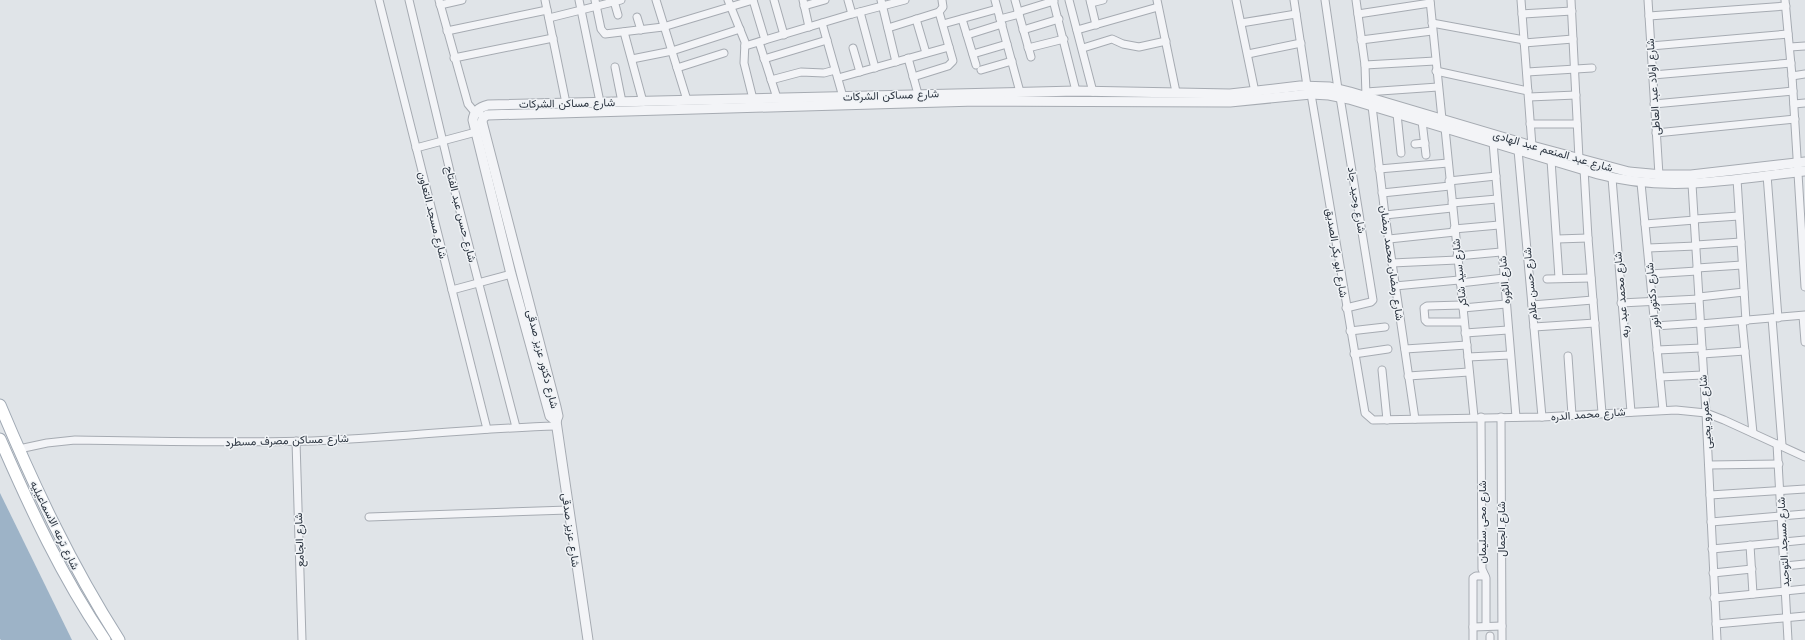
<svg xmlns="http://www.w3.org/2000/svg" width="1805" height="640" viewBox="0 0 1805 640" font-family="'Work Sans',Vazirmatn,sans-serif">
<style>
.water{fill:#9db3c7}
.lines{fill:none;stroke-linecap:round;stroke-linejoin:round}
.minor-casing{stroke:#a6abb2;stroke-width:9}
.tertiary-casing{stroke:#a6abb2;stroke-width:11}
.primary-casing{stroke:#a0a9b4;stroke-width:13}
.minor{stroke:#f3f4f7;stroke-width:7}
.tertiary{stroke:#f3f4f7;stroke-width:9}
.primary{stroke:#fff;stroke-width:11}
.labels{text-anchor:middle;stroke-width:3;stroke-linejoin:round;paint-order:stroke}
.street-label{font-size:11px;fill:#2a333f;stroke:#f0f3f6}
</style>
<rect width="100%" height="100%" fill="#e0e4e8"/>
<!-- water -->
<path class="water" d="M0,493l72,147h-71l-1,-1z"/>
<g class="lines">
<defs>
<g id="minor">
<path d="M379,0l108,429"/>
<path d="M409,0l45,188 62,239"/>
<path d="M439,0l29,104 5,6 7,4"/>
<path d="M545,0l23,113"/>
<path d="M579,0l21,102"/>
<path d="M595,0l6,29 4,5 58,-7 90,-27"/>
<path d="M656,0l31,100"/>
<path d="M728,0l17,42 -1,21 9,36"/>
<path d="M753,0l12,40"/>
<path d="M774,0l10,35"/>
<path d="M803,0l6,27"/>
<path d="M848,0l4,14"/>
<path d="M881,0l15,62"/>
<path d="M995,0l25,92"/>
<path d="M1015,0l16,57"/>
<path d="M1053,0l23,91"/>
<path d="M1069,0l24,92"/>
<path d="M1090,0l6,25"/>
<path d="M1157,0l19,92"/>
<path d="M1236,0l19,92"/>
<path d="M1294,0l13,86"/>
<path d="M1325,0l13,89"/>
<path d="M1356,0l9,65 1,31"/>
<path d="M1430,0l12,119"/>
<path d="M1521,0l11,146"/>
<path d="M1571,0l8,159"/>
<path d="M1648,0l11,175"/>
<path d="M1785,0l7,76 13,211"/>
<path d="M614,1l4,14"/>
<path d="M1091,3l12,-3"/>
<path d="M440,5l22,-5"/>
<path d="M804,6l21,-6"/>
<path d="M860,12l15,56"/>
<path d="M1018,12l36,-11"/>
<path d="M1358,14l72,-11"/>
<path d="M1522,14l50,-3"/>
<path d="M1649,16l137,-10"/>
<path d="M637,17l4,13"/>
<path d="M549,18l72,-18"/>
<path d="M916,19l10,34"/>
<path d="M962,19l14,46"/>
<path d="M1000,19l19,-5"/>
<path d="M822,23l21,74"/>
<path d="M1241,23l55,-9"/>
<path d="M1432,23l92,17"/>
<path d="M943,24l54,-15"/>
<path d="M888,28l51,-16 4,-5 -1,-7"/>
<path d="M1023,30l36,-11"/>
<path d="M1077,30l81,-23"/>
<path d="M447,31l100,-21"/>
<path d="M624,32l19,70"/>
<path d="M967,35l35,-11"/>
<path d="M1361,40l71,-9"/>
<path d="M759,42l18,56"/>
<path d="M1524,43l49,-4"/>
<path d="M745,46l107,-32 53,-14"/>
<path d="M1651,46l137,-12"/>
<path d="M1790,47l15,-1"/>
<path d="M853,48l7,24"/>
<path d="M1028,48l36,-9"/>
<path d="M1083,48l29,-9 11,5 16,3 27,-6"/>
<path d="M973,54l34,-10"/>
<path d="M1248,54l53,-11"/>
<path d="M454,58l99,-20"/>
<path d="M908,58l10,36"/>
<path d="M632,59l40,-8 68,-22"/>
<path d="M764,59l63,-19"/>
<path d="M1365,65l70,-4"/>
<path d="M615,67l7,35"/>
<path d="M677,68l47,-15"/>
<path d="M981,70l31,-9"/>
<path d="M1436,71l92,20"/>
<path d="M1527,72l65,-4"/>
<path d="M1653,75l138,-12"/>
<path d="M1792,76l13,-2"/>
<path d="M913,77l35,-11 5,-5 -14,-49"/>
<path d="M838,78l111,-31"/>
<path d="M771,80l30,-8 23,1 11,-3"/>
<path d="M1366,92l72,-5"/>
<path d="M1311,94l54,319 8,7 169,-3 134,-7 30,3 18,7 81,37"/>
<path d="M1340,97l33,203 -2,2 -25,6"/>
<path d="M1529,97l47,-2"/>
<path d="M1654,104l139,-13"/>
<path d="M1794,104l11,-1"/>
<path d="M1372,106l13,109 30,204"/>
<path d="M1397,114l4,39"/>
<path d="M1422,121l4,34"/>
<path d="M1530,124h47"/>
<path d="M1445,128l29,289"/>
<path d="M1656,133l139,-14"/>
<path d="M1493,142l23,275"/>
<path d="M1415,144l10,-1"/>
<path d="M416,148l60,-16"/>
<path d="M1518,150l24,267"/>
<path d="M1551,160l8,118"/>
<path d="M1379,169l69,-6"/>
<path d="M1584,169l4,69 14,175"/>
<path d="M1767,175l11,143"/>
<path d="M1612,178l19,234"/>
<path d="M1737,179l9,142"/>
<path d="M1449,181l47,-5"/>
<path d="M1641,183l22,227"/>
<path d="M1692,184l14,229 11,227"/>
<path d="M1382,193l68,-7"/>
<path d="M1452,203l45,-4"/>
<path d="M1385,215l67,-7"/>
<path d="M1695,219l44,-3"/>
<path d="M1645,224l50,-4"/>
<path d="M1454,229l45,-4"/>
<path d="M1389,239l66,-7"/>
<path d="M1557,239l31,-1"/>
<path d="M1696,245l45,-3"/>
<path d="M1648,248l48,-2"/>
<path d="M1457,256l44,-4"/>
<path d="M1392,263l65,-3"/>
<path d="M1697,268l45,-3"/>
<path d="M1650,274l47,-3"/>
<path d="M1547,279l44,-1"/>
<path d="M1460,283l44,-5"/>
<path d="M1395,286l64,-6"/>
<path d="M452,290l59,-16"/>
<path d="M1699,297l45,-5"/>
<path d="M1621,303l78,-4"/>
<path d="M1462,305l-35,1 -3,2 1,12 2,2h37"/>
<path d="M1532,305l61,-5"/>
<path d="M1463,308l43,-4"/>
<path d="M1803,316l2,26"/>
<path d="M1772,318l10,127"/>
<path d="M1742,321l11,112"/>
<path d="M1700,324l105,-9"/>
<path d="M1655,326l45,-3"/>
<path d="M1534,327l61,-4"/>
<path d="M1350,331l35,-4"/>
<path d="M1465,333l43,-3"/>
<path d="M1405,349l62,-4"/>
<path d="M1657,350l45,-2"/>
<path d="M1354,354l34,-5"/>
<path d="M1702,354l43,-3"/>
<path d="M1568,356l4,59"/>
<path d="M1468,357l42,-2"/>
<path d="M1382,370l5,50"/>
<path d="M1408,376l61,-4"/>
<path d="M1660,377l43,-2"/>
<path d="M1481,417l1,152 4,9v48"/>
<path d="M1501,417l1,223"/>
<path d="M296,441l6,199"/>
<path d="M1777,444l11,196"/>
<path d="M19,449l28,-6 28,-3c79,1 158,3 237,1 81,-3 163,-13 245,-15"/>
<path d="M1709,465l70,-1"/>
<path d="M1710,495l95,-6"/>
<path d="M369,517l199,-7"/>
<path d="M1711,522l94,-8"/>
<path d="M1750,545l3,49"/>
<path d="M1712,549l93,-9"/>
<path d="M1785,566l20,-2"/>
<path d="M1713,573l39,-4"/>
<path d="M1714,598l91,-9"/>
<path d="M1716,624l89,-8"/>
<path d="M1473,627l29,-1"/>
<path d="M1490,636v4"/>
<path d="M1473,640v-62l3,-2h9"/>
</g>
<g id="tertiary">
<path d="M556,421l-6,-5 -39,-142 -38,-154c1,-9 7,-13 15,-15l588,-14 154,3 70,-8 30,1 20,5 182,54 97,26 33,3h29l114,-13"/>
<path d="M556,421l2,-5 -2,-9 -74,-285 1,-4 4,-3 489,-14 254,1 81,-8 18,1 20,4 249,75c70,19 137,5 207,-3"/>
<path d="M556,421l32,219"/>
</g>
<g id="primary">
<path d="M0,405c34,81 71,160 119,235"/>
<path d="M0,439c30,69 62,138 105,201"/>
</g>
</defs>
<!-- minor casing -->
<use href="#minor" class="minor-casing"/>
<!-- tertiary casing -->
<use href="#tertiary" class="tertiary-casing"/>
<!-- primary casing -->
<use href="#primary" class="primary-casing"/>
<!-- minor -->
<use href="#minor" class="minor"/>
<!-- tertiary -->
<use href="#tertiary" class="tertiary"/>
<!-- primary -->
<use href="#primary" class="primary"/>
</g>
<g class="labels">
<!-- street labels -->
<g class="street-label">
<text transform="translate(1653 87) rotate(-94)" y="4">شارع اولاد عبد العاطى</text>
<text transform="translate(891 95) rotate(-2)" y="4">شارع مساكن الشركات</text>
<text transform="translate(567 103) rotate(-1)" y="4">شارع مساكن الشركات</text>
<text transform="translate(1553 151) rotate(16)" y="4">شارع عبد المنعم عبد الهادى</text>
<text transform="translate(1357 200) rotate(81)" y="4">شارع وحيد جاد</text>
<text transform="translate(461 214) rotate(76)" y="4">شارع حسن عبد الفتاح</text>
<text transform="translate(433 215) rotate(76)" y="4">شارع مسجد التعاون</text>
<text transform="translate(1337 253) rotate(81)" y="4">شارع ابو بكر الصديق</text>
<text transform="translate(1392 263) rotate(82)" y="4">شارع رمضان محمد رمضان</text>
<text transform="translate(1459 273) rotate(-96)" y="4">شارع سيد شاكر</text>
<text transform="translate(1504 280) rotate(-95)" y="4">شارع الثوره</text>
<text transform="translate(1530 284) rotate(-95)" y="4">شارع حسن علام</text>
<text transform="translate(1621 295) rotate(-95)" y="4">شارع محمد عبد ربه</text>
<text transform="translate(1652 296) rotate(-95)" y="4">شارع دكتور انور</text>
<text transform="translate(543 359) rotate(76)" y="4">شارع دكتور عزيز صدقى</text>
<text transform="translate(1705 412) rotate(-94)" y="4">شارع عمرو يحيى</text>
<text transform="translate(1588 414) rotate(-4)" y="4">شارع محمد الدره</text>
<text transform="translate(287 440) rotate(-2)" y="4">شارع مساكن مصرف مسطرد</text>
<text transform="translate(1482 522) rotate(-90)" y="4">شارع محى سليمان</text>
<text transform="translate(55 525) rotate(64)" y="4">شارع ترعه الاسماعيليه</text>
<text transform="translate(1501 529) rotate(-90)" y="4">شارع الجمال</text>
<text transform="translate(571 530) rotate(82)" y="4">شارع عزيز صدقى</text>
<text transform="translate(299 540) rotate(-92)" y="4">شارع الجامع</text>
<text transform="translate(1783 542) rotate(-93)" y="4">شارع مسجد التوحيد</text>
</g>
</g>
</svg>
